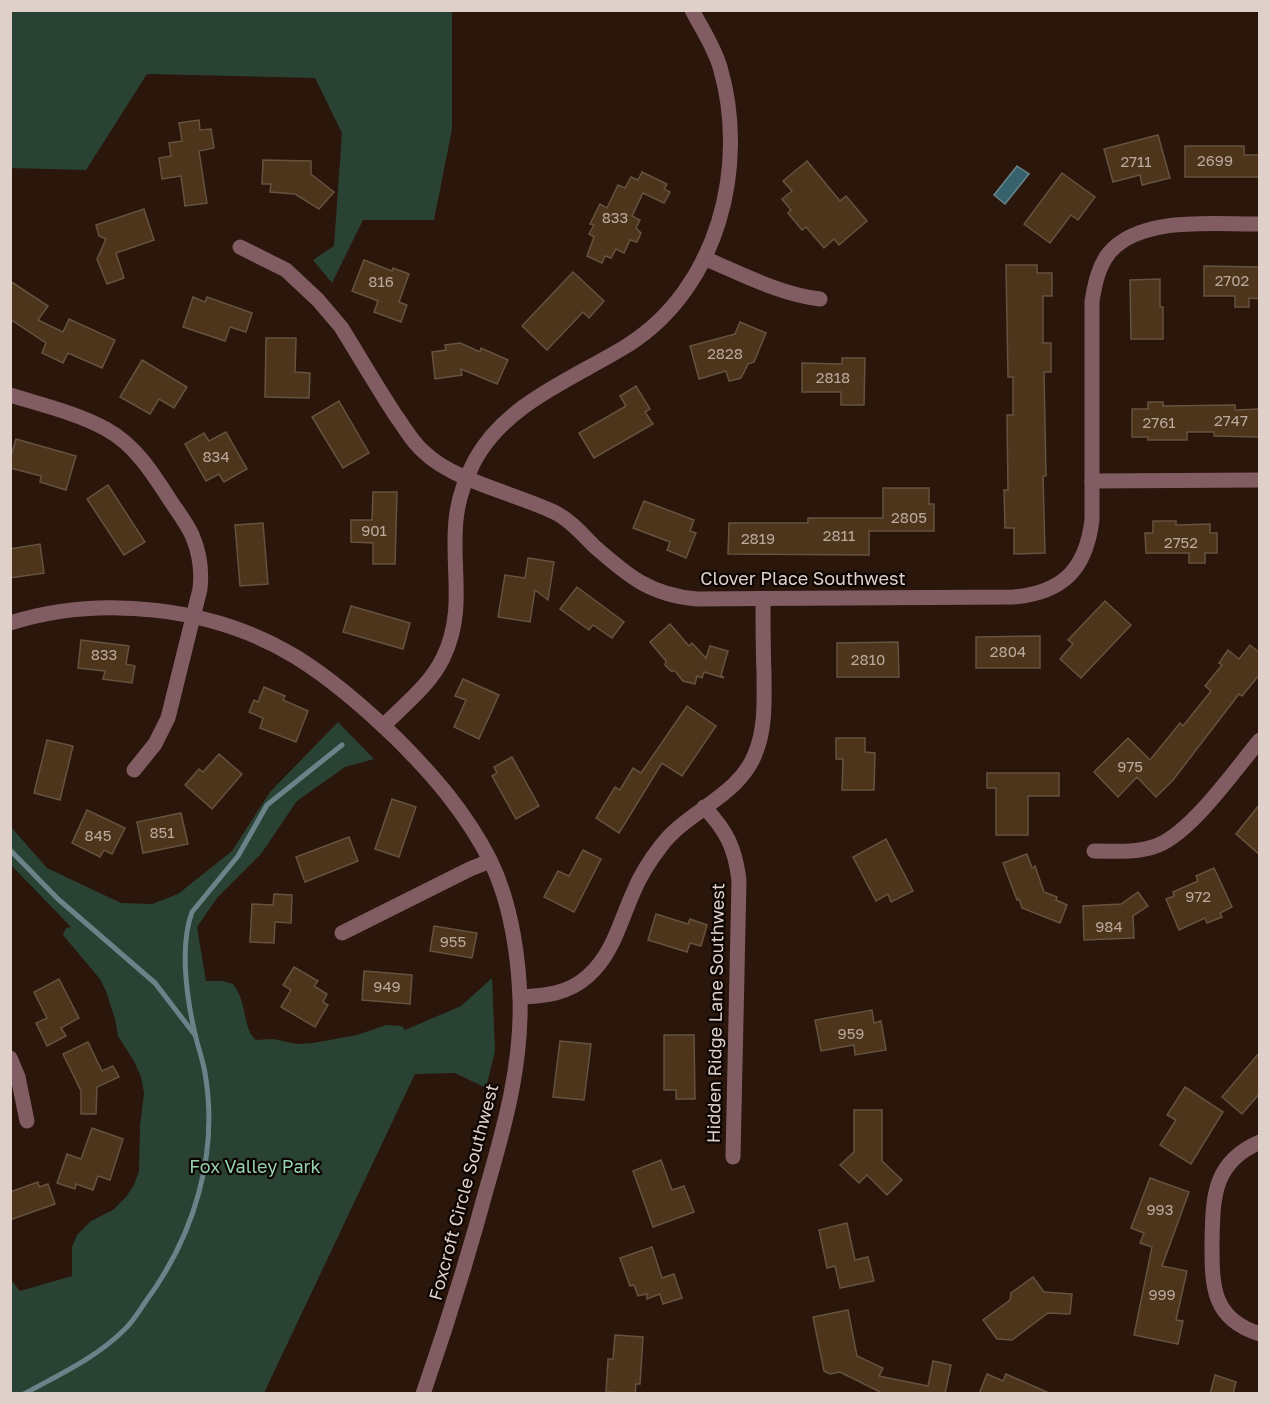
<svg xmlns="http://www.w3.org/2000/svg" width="1270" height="1404" viewBox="0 0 1270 1404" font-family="'Golos Text',sans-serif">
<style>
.green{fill:#2a4234}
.water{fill:#36626e;stroke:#698389;stroke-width:1.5}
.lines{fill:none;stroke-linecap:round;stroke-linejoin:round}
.stream{stroke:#698389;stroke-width:5}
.building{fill:#4d351b;stroke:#65523f;stroke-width:1.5}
.minor{stroke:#825c63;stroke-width:15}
.labels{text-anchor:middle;stroke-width:4.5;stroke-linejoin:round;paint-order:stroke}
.number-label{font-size:15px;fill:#baaa9e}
.street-label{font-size:18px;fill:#dfd1c9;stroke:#0c0502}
.park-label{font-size:18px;fill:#95d3ae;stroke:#0c0502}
</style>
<rect width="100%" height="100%" fill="#2a160a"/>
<!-- green -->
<g class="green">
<path d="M11,10l441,1v118l-18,91h-71l-31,63 -19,-23 21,-14 8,-113 -27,-55 -168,-4 -61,96 -75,-2z"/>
<path d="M338,722l36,37 -29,8 -48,34 -36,53 -44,44 -20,29 9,54h17l10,3c15,19 9,44 23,56l17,-1 24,5 16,-1 44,-8 29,-10 16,1 3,4 56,-24 31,-28 3,73 -9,37 -31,-15 -40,1 -151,319h-253v-113l9,11 52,-15v-29l5,-12 14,-14 22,-11 13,-13 8,-12 5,-14 1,-45 4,-33 -3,-16 -7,-16 -16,-25 -3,-17 -9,-28 -6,-12 -37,-44 3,-7 5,-1 -60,-62v-38l36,41 74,35 31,1 26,-10 54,-43 38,-59z"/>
</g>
<!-- water -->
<path class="water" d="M1017,166l12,8 -24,30 -11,-9z"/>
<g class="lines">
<!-- stream -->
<g class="stream">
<path d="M10,850l48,49 97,84 40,52"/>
<path d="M24,1394c34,-19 72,-36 100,-64 9,-8 15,-19 22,-29 48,-65 73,-147 59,-228 -2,-12 -6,-23 -9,-35 -9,-37 -17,-91 -4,-126l46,-56 29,-51 75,-60"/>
</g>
</g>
<!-- building -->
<g class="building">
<path d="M199,120l1,10 11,-1 3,19 -15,3 8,52 -22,3 -4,-30 -19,3 -3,-21 12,-2 -2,-13 13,-2 -3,-18z"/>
<path d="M1158,135l12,43 -28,7 -2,-10 -27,7 -9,-33z"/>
<path d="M1185,146h59v9h16v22h-75z"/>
<path d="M263,160l48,1v13l23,18 -15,17 -24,-15 -25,-2 1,-8h-9z"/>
<path d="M807,161l33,40 6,-5 21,25 -28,24 -5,-6 -10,9 -18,-21 -4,3 -14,-17 3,-3 -9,-11 10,-8 -9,-10z"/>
<path d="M642,172l25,12 -3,5 6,3 -6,11 -21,-10 -11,23 8,4 -4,8 5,5 -4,9 -7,-2 -6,13 -8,-4 -5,9 -6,-2 -3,7 -15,-7 7,-19 -5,-3 5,-9 -4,-1 10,-20 7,4 11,-23 7,3 6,-11 7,3z"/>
<path d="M1062,173l33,24 -17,23 -7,-5 -21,28 -26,-19z"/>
<path d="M144,209l10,31 -38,13 8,25 -17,6 -10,-25 9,-20 -7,-3 -3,-11z"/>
<path d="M364,260l28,11 1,-3 16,6 -10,28 8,3 -6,17 -27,-10 4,-11 -26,-10z"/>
<path d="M1006,265h31v8h15v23h-9v47h8v29h-7l2,104h-3l2,77 -31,1v-26h-9l-1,-38h4l-1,-75h6v-38h-5z"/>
<path d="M1204,266l56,1v32l-11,-1v9h-14v-11h-31z"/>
<path d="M573,272l31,29 -15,17 -6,-6 -36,38 -25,-24z"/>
<path d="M1160,279v28h3v32h-32l-1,-59z"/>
<path d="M10,281l38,25 -10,14 25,12 6,-13 46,21 -13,28 -34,-15 -5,10 -21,-10 4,-10 -36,-24z"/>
<path d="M193,297l12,5 2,-5 45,16 -6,19 -16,-5 -5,14 -42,-14z"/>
<path d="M740,322l26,11 -12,29 -6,2 -7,14 -12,3 -3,-10 -27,8 -9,-33 45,-12z"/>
<path d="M266,338h30l-1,34 15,1 -1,25 -44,-1z"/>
<path d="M460,343l20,9 1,-4 27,12 -11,24 -36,-15 1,6 -27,4 -3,-27 14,-2 -1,-5z"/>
<path d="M842,358h23l-1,47h-23v-13h-39v-29l40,1z"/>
<path d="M142,360l45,27 -13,21 -15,-9 -9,15 -30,-17z"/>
<path d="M636,386l14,23 -5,3 8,12 -59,34 -15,-25 47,-27 -6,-10z"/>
<path d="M339,401l30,52 -26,15 -31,-51z"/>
<path d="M1148,402h15v4l72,-1v5l25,-1v28l-46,-1v-4h-27v8h-39v-3h-16v-28h16z"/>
<path d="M226,432l21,37 -23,13 -5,-8 -13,7 -21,-37 19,-11 5,8z"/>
<path d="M16,439l60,17 -10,34 -26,-8 1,-6 -31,-8v-8z"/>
<path d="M108,485l37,57 -21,13 -37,-56z"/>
<path d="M883,488h46v16h5v27h-65v24l-141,-1 1,-31h79v-5h75z"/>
<path d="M373,492h24l-2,72h-22v-21l-22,-1v-22h21z"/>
<path d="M644,501l50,19 -4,11 6,2 -10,25 -19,-8 3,-8 -37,-14z"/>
<path d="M1153,521h23v4l34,-1v9h7v20h-12v10h-16v-10h-43l-1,-20h8z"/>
<path d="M263,523l5,61 -28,2 -5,-61z"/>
<path d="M40,544l4,29 -34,5v-29z"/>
<path d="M528,558l26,4 -6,38 -13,-10 -5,32 -32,-5 7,-42 20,3z"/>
<path d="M577,587l47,35 -12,16 -19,-13 -4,5 -29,-21z"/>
<path d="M1105,601l26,24 -50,53 -21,-19 13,-15 -5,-4z"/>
<path d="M351,606l59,17 -7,26 -60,-17z"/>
<path d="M670,624l19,22 3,-3 14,15 4,-12 18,5 -7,24 3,3 -20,-6 -2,6 -5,-2 -2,8 -12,-3 -8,-10h-4l-6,-6 1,-4 -16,-19z"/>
<path d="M1040,636v32h-64v-31z"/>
<path d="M81,640l48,6 -3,18 9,2 -3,17 -29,-4 2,-8 -27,-3z"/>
<path d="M898,642l1,35h-62v-34z"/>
<path d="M1250,645l10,8v21l-18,22 -3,-2 -66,86 -17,17 -19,-20 -19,20 -24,-25 34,-34 22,22 30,-37 3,3 28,-35 -6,-5 17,-21 -3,-2 9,-13 11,9z"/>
<path d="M463,679l36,16 -20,44 -25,-12 12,-27 -11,-4z"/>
<path d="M264,687l21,9 -2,4 25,11 -12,31 -36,-14 3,-10 -14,-6 5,-12 4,2z"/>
<path d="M687,706l29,20 -34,50 -20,-13 -43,70 -23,-15 19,-31 5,3 13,-22 8,5z"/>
<path d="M836,738h29v14l10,1 -1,37h-32l1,-31h-7z"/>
<path d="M47,740l26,6 -13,54 -26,-7z"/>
<path d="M219,754l23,20 -30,35 -27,-24 14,-16 4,3z"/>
<path d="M512,757l27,49 -23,13 -24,-43 5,-3 -3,-6z"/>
<path d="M987,773h72v23h-31v39h-32v-47h-9z"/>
<path d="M392,799l24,8 -17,50 -24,-8z"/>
<path d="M1260,804v51l-24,-21z"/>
<path d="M87,810l38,18 -13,26 -8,-4 -4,7 -28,-14z"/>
<path d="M181,813l7,31 -45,9 -6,-31z"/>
<path d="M349,837l9,24 -53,21 -9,-25z"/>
<path d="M886,839l27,52 -22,11 -3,-8 -12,7 -23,-44z"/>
<path d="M583,850l18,9 -27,53 -30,-15 14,-26 11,5z"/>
<path d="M1027,854l5,14 3,-2 9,26 13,5 -1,3 11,5 -7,18 -38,-15 -3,-9 -2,1 -14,-37z"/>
<path d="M1214,868l18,39 -12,6 2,4 -15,6 -2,-5 -26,12 -13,-31 8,-3 -1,-4 25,-11 -2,-5z"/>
<path d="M1138,892l10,14 -15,10 1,22 -50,2 -1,-34 38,-2z"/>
<path d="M274,894l18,1 -1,28 -16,-1 -1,21 -24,-1 2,-38 21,1z"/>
<path d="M656,914l32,10 2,-5 17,6 -6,21 -11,-3 -3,9 -39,-12z"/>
<path d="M434,926l43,7 -5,25 -42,-7z"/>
<path d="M294,967l24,14 -4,5 13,8 -4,8 5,3 -13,22 -34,-20 10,-17 -8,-5z"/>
<path d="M364,971l48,4 -2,29 -48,-4z"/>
<path d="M59,979l20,39 -18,10 5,8 -19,10 -11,-23 11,-5 -13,-26z"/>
<path d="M872,1010l2,13 7,-2 5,29 -31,5 -1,-10 -33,6 -6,-31z"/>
<path d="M664,1035h30l1,64h-19v-9h-12z"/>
<path d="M560,1041l31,3 -7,56 -31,-3z"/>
<path d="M88,1042l14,29 11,-5 6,11 -22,10 -1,27h-15v-23l-18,-37z"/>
<path d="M1260,1052v41l-18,21 -20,-17z"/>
<path d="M1185,1087l38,25 -32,52 -31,-19 16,-25 -9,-5z"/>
<path d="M854,1110h28v51l20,19 -15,15 -20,-20 -8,8 -19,-18 14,-13z"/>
<path d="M92,1128l31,11 -13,41 -12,-4 -5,14 -17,-6 -1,5 -18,-6 10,-29 14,5z"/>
<path d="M661,1160l11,30 12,-4 10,26 -41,15 -20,-56z"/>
<path d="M1150,1178l39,14 -27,74 25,5 -11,49 7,1 -5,23 -44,-9 18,-88 -12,-4 4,-10 -13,-5z"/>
<path d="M38,1182l1,5 9,-3 7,20 -45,16v-28z"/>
<path d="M847,1223l8,37 13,-3 6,24 -34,7 -5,-22 -8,2 -8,-38z"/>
<path d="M652,1247l10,31 12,-4 8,24 -19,6 -3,-10 -13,5v-5l-9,2 -4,-11 -4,1 -10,-28z"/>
<path d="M1033,1277l11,15 28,2 -2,20 -22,-1 -36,27 -15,-1 -14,-19 27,-20 1,-7z"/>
<path d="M848,1310l9,46 26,12 -4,8 49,10 5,-25 18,4 -6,29h-61l-44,-22 -10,2 -6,-3 -11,-54z"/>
<path d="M615,1335l28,2 -3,47h-4l-1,10 -29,-2 2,-33h5z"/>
<path d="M987,1374l16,7 3,-7 45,20h-72z"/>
<path d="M1215,1375l21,7 -3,12h-23z"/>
</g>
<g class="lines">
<!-- minor -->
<g class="minor">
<path d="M240,247l46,23 32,30 23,27c18,29 36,60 55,89 9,12 16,26 28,36 29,29 94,42 132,61 15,8 26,21 38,33 34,30 56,49 103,53l316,-2c50,-4 73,-28 79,-77v-219c3,-17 6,-34 17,-48 32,-38 106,-28 151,-29"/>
<path d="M704,258c38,16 75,36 116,41"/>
<path d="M10,395c32,10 67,18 96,34 29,16 46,43 64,71 7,11 16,22 22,35 7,16 10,36 8,54l-32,129 -13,26 -21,26"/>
<path d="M1092,481l168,-1"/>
<path d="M10,623c91,-29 204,-16 286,34 37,23 70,52 101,82 37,37 69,74 93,121 21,43 28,91 30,138 2,66 -15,127 -33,189 -19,70 -40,138 -64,207"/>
<path d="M383,726c21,-21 47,-41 60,-68 23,-47 8,-90 13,-138 2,-21 9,-41 19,-60 32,-58 100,-82 153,-115 90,-57 121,-179 92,-278 -6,-20 -18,-38 -28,-57"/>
<path d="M704,807c23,24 31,41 35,73l-6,277"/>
<path d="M1094,851c19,0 40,2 59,-4 36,-10 83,-79 107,-107"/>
<path d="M342,933l128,-64 20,-8"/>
<path d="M520,997c25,-1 48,-3 68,-21 25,-22 32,-54 45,-83 7,-17 17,-33 28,-47 26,-35 78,-50 94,-92 11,-26 9,-54 9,-81 -1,-24 -1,-49 -1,-73"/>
<path d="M10,1058l8,19 9,44"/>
<path d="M1260,1142c-47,20 -47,55 -48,99 0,44 -1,78 48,93"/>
</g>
</g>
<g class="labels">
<!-- number labels -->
<g class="number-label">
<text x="1215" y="166">2699</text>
<text x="1136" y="167">2711</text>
<text x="615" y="223">833</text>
<text x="1232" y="286">2702</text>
<text x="381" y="287">816</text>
<text x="725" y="359">2828</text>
<text x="833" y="383">2818</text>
<text x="1231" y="426">2747</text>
<text x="1159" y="428">2761</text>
<text x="216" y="462">834</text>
<text x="909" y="523">2805</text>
<text x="374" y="536">901</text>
<text x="839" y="541">2811</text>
<text x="758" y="544">2819</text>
<text x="1181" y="548">2752</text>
<text x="1008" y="657">2804</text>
<text x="104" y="660">833</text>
<text x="868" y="665">2810</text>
<text x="1130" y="772">975</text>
<text x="162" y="838">851</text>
<text x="98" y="841">845</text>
<text x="1198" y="902">972</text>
<text x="1109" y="932">984</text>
<text x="453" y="947">955</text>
<text x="387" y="992">949</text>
<text x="851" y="1039">959</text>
<text x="1160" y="1215">993</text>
<text x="1162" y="1300">999</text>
</g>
<!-- street labels -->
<g class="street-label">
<text x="803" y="585">Clover Place Southwest</text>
<text transform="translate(716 1013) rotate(-89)" y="6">Hidden Ridge Lane Southwest</text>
<text transform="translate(464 1192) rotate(-75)" y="6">Foxcroft Circle Southwest</text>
</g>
<!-- park labels -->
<g class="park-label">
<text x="255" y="1173">Fox Valley Park</text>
</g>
</g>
<!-- border -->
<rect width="1270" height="1404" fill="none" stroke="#dfd1c9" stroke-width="24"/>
</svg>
